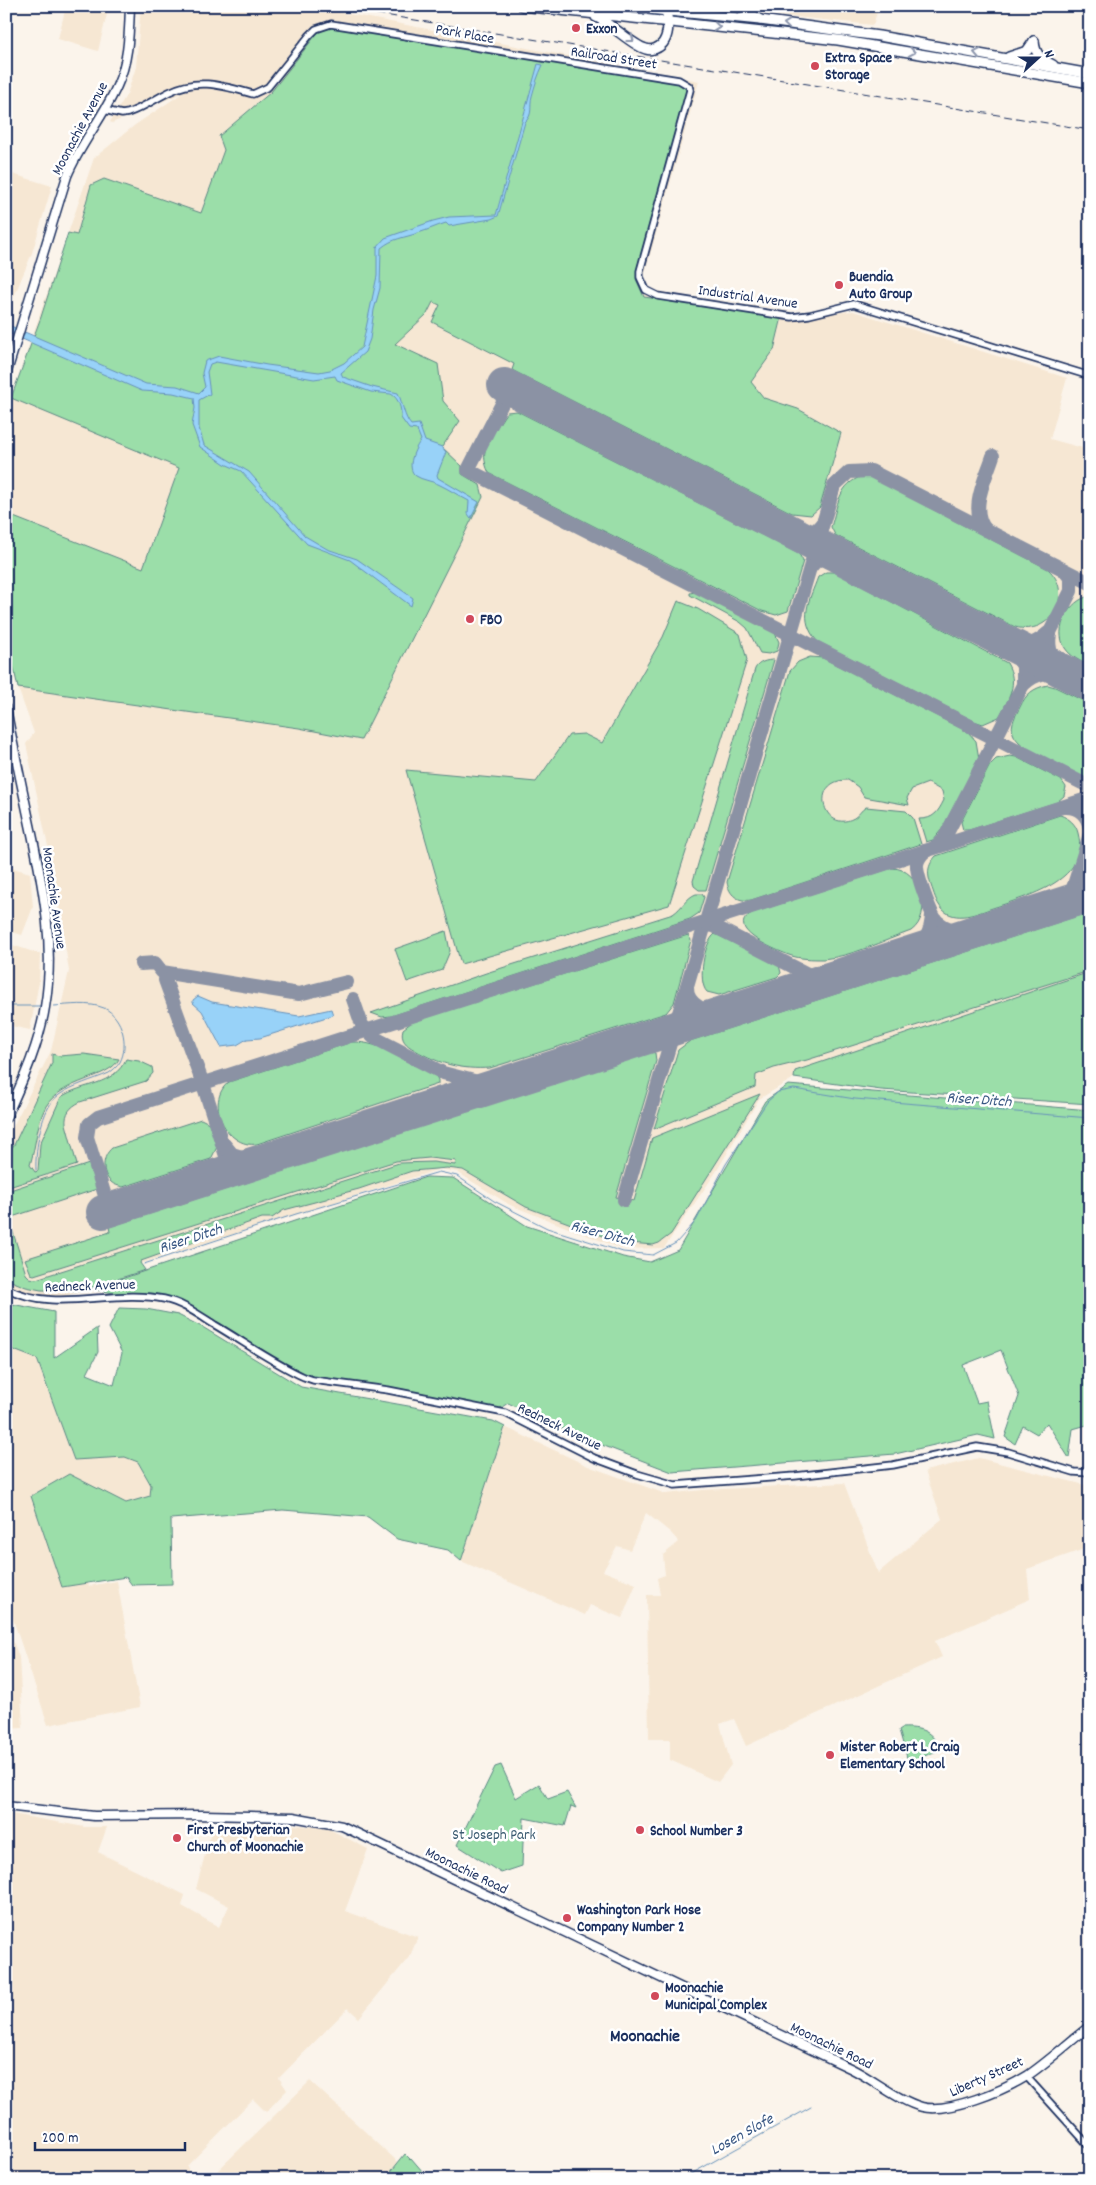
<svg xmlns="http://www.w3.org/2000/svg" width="1096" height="2185" viewBox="0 0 1096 2185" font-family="Dekko,sans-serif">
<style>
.built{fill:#f6e7d3}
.green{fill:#9bdea9;stroke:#5b8684}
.water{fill:#98d2f8;stroke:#6691ba}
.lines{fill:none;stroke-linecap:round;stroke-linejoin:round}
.stream{stroke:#6691ba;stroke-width:1}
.taxiway{stroke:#8b92a4;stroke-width:14}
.runway{stroke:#8b92a4;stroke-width:34}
.minor-casing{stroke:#1b2f5e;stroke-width:9}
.major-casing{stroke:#1b2f5e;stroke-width:11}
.highway-casing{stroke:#1b2f5e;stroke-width:12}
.minor{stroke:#fff;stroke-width:5.5}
.major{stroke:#fff;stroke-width:8}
.highway{stroke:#fff;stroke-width:9}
.rail{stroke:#1b2f5e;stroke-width:1;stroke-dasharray:8 4;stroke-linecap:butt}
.oneway{stroke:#8d97ae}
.poi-dot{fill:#d1495b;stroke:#fff;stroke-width:2}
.labels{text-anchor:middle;stroke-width:5;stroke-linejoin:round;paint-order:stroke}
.poi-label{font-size:15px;font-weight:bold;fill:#1b2f5e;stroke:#fff;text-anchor:start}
.street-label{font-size:15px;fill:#1b2f5e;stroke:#fff}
.park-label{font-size:15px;fill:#3b5b71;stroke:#fff}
.water-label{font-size:16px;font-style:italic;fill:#3a5884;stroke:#fff}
.quarter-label{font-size:18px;font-weight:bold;fill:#1b2f5e;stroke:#fff}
</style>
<rect width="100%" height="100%" fill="#fbf4eb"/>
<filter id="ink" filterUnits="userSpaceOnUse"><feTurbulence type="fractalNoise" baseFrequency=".02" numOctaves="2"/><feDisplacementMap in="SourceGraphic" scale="10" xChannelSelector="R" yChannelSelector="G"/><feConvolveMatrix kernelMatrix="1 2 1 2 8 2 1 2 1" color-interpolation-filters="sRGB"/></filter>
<g filter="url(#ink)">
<!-- built -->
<g class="built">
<path d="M66,6h43l-11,45 -40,-12z"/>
<path d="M141,6h166l392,75 -55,195 7,14 147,27 55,-6 214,67 -17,61 40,11v654l-209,-14 -87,-12 -35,21 -43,73 -52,76 -42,1 -112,-44 -53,-33 -17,-3 -297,94 -88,38 -38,-7 -11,-8v-146l45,-89 18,-80 -14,-92 -29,-135 8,-11 -16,-45 -12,-56v-206l5,-28 83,-240 41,-33 49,-33 -72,31 -2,-1 17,-28 9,-27z"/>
<path d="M747,6h132l-6,19 -117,-12z"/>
<path d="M6,172l46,14 -20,67 -26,63z"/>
<path d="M6,866l24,7 3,34 -11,28 -16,-5z"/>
<path d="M6,943l34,11 -1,28 -9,48 -24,-5z"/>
<path d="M6,1347l31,12 37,101 51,-3 13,5 13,23 -1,11 -24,7 -57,-29 -7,113 26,-4 1,3 28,-5 23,126 -92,18 -42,-127z"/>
<path d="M505,1427l83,39 78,28 37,-4 141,-7 34,90 64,-54 -17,-48 54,-13 106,27 5,26v36l-63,22 3,30 -95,42 7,16 -196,89 -12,-27 -14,5 11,41 -13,17 -48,-22v-21h-21l-2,-144h13l-3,-17 8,-3 -2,-20 16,-13 -9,-10 -24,-19 -16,37 -13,-4 -14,25 33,13 -14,34 -32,-13 -5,10 -124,-54z"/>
<path d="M6,1623l13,34 4,71 -17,1z"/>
<path d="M6,1813l79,14h22l-9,25 87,43 -3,11 37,21 10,-21 -33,-17 17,-65 46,9 3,-12 67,8 39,20 -23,62 73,26 -8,19 -51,62 -11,-10 -69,70 8,12 -21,22 -13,-13 -66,67 4,13h-185z"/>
<path d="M310,2081l88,81 -13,17h-176z"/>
</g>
<!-- green -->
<g class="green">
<path d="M331,24l354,56 6,21 -55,178 8,18 138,20 -8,33 -23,32 13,16 34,11 43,24 -21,74 -9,8 -19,-2 -280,-143 2,-6 -82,-42 8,-17 -7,-3 -6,12 -32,30 43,20 5,37 17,20 -18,26 20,19v8l18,11 3,12 -122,243 -62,-12 -281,-40 -12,-56v-118l137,54 36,-100 -168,-70 30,-81 27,-84 9,2 14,-50 13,-6 97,34 23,-63 -5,-14 52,-44 52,-66z"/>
<path d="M517,411l282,143 4,7 -15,50 -12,4 -14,-4 -273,-138c-12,-24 3,-37 15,-57l3,-4z"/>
<path d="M863,476l7,1 178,92c27,24 3,68 -33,58l-180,-92 -4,-8c7,-22 7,-43 32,-51z"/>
<path d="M826,572h9l172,91c12,21 2,35 -8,54l-16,7 -9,-3 -157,-80c-19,-22 -8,-40 1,-64z"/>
<path d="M695,592l80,41 4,9 -2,9 -8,3 -9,-1 -13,-25 -7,-6 -50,-27v-2z"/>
<path d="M1090,596v70c-10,-5 -19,-9 -25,-18 -12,-19 4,-48 25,-52z"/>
<path d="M678,601l20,8 42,25 7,26 -78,245 -208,59 -55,-194 130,12 33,-47 15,-1 18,9 61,-106z"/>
<path d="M810,657l13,1 145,74 8,9 3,18 -37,70 -9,11 -7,2 -7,-23c15,0 19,-7 25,-19l-2,-9 -14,-8 -16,6 -5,9 2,7 -45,-8 -6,-10 -10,-7c-40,-1 -25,55 6,38 5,-3 7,-8 12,-11l40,4 7,7 8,26 -170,56c-13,2 -22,-5 -24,-18l63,-211 8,-9z"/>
<path d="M774,660l-68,230h-7l-5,-4 -1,-5 62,-212c3,-7 12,-9 19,-9z"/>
<path d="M1048,685l7,2 35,17v77c-18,-9 -72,-30 -77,-48 -3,-9 3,-18 7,-26 6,-13 13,-19 28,-22z"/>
<path d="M1010,756l6,1 45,23 5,7 -2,9 -7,6 -88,28h-6l-2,-8 29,-57 6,-6z"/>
<path d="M1060,815c9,3 16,9 18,18 12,46 -47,62 -79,73 -15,4 -36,16 -52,7 -8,-5 -11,-13 -14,-22 -5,-14 -8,-23 3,-35z"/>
<path d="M892,868c29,0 42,47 19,63 -28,10 -58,25 -88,28 -10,0 -24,0 -34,-4 -13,-5 -66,-26 -37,-42z"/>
<path d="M696,894h6l2,3 -5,16 -9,6 -299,97 -9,1 -11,-4 115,-40 187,-59c9,-6 14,-17 23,-20z"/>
<path d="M1090,912l-1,59 -282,89 -33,8 -18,7 -1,12 -101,42 24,-79 12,-9z"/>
<path d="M446,931l4,20 -8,19 -35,12 -12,-33z"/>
<path d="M715,934l64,31 2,8 -4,4 -58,18 -12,-3c-10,-10 -3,-50 8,-58z"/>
<path d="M688,935l3,5 -17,63 -8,10 -176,55c-28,2 -51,-4 -75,-18 -9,-5 -15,-10 -12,-21l9,-7z"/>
<path d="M1090,972v132l-209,-14 -87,-12 1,-7z"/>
<path d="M352,1042c28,-1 61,21 84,34l2,4v4l-181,60c-31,5 -53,-43 -28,-62z"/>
<path d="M652,1052l3,1 1,8 -40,136 18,4 18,-63 108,-44 -89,140 -12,9 -6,2 -34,-3 -93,-35 -63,-37 -16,-2 -35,3 -53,18 -23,6 -10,4 -42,11 -12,8h-10l-121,43 -1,2 5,7 -64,21 -40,-1 -15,-3 -20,-8v-69l20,64 4,4 6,1 363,-116 34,-1 22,3 1,-4 -27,-3 -33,3 -362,114 -3,-1 -6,-15 85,-27 -1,-5z"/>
<path d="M52,1054l7,2 25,-2 35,5c-10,20 -56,20 -73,47 -10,19 -10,40 -16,59l5,7 3,-1 2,-27 21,-47c21,-14 53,-11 65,-38l13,2 13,6 1,6 -7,8 -66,21c-10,5 -15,11 -14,22l11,41 -71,23v-33l8,-10 38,-82z"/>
<path d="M788,1085l302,25v314l-17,5 -4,29 -22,-35 -10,11 -14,-8 -8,18 -10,-7 14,-41 -18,-46 -38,15 14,38 10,-2 8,38 -17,-4 -83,19 -223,18 -91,-35 -73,-34 -12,8 -183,-31 -131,-75 -91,-16 335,-112 27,1 74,48 96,31 27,5 28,-12 87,-149z"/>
<path d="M201,1119l8,4 8,24 -6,12 -88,28c-4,-1 -9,-2 -12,-5 -10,-9 -9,-26 1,-34z"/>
<path d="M89,1164l8,25 -85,28 -5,-19v-7z"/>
<path d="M6,1303l48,9v46l43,-30 1,24 -11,22 27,11 8,-32 -13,-25 10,-20 27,1 32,6 26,13 97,59 192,34 12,6 -44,134 -13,-11 -51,-11 -29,-22 -85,-7 -112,9 1,65 -40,1 -6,-8 -64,10 -31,-91 38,-22 57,29 24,-7 1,-11 -13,-23 -13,-5 -51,3 -37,-101 -31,-12z"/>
<path d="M902,1728c18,-1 32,3 37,22l-29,12 -2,-1 -9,-31z"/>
<path d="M501,1765l15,33 23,-14 9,15 19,-7 9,16 -5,-2 -6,20 -41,-8 -2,48 -21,7 -44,-28 38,-78z"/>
<path d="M405,2154l5,5 1,-1 18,21h-44z"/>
</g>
<!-- water -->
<g class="water">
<path d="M538,64l5,1c-5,10 -8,20 -11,31 -3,10 2,18 -7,26l-27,94 -7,3 -42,7 -3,-3c-10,3 -18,7 -28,10 -14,5 -25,5 -37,15l-1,40 -6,22 -4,29 -5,13 -24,21 2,4 29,10 26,6c5,11 6,24 13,32l8,-1 6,17 17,6 4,5 -9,23 1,3 41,24 -8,16 -3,-4 1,-13c-10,-5 -20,-12 -31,-17 -6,-3 -16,-4 -22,-8 -11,-8 -1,-28 5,-36l-4,-10 -8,-1 -8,-11c1,-8 -2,-20 -10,-24l-20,-2 -34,-12 -2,-4 -21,3 -98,-17 -6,2 -3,8 3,22 -11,6v28l5,17 45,27 56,64 22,13 30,10 56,39 -2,8 -61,-46 -43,-16 -66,-73 -16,-7 -25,-17 -8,-22 3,-17 -1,-10 -21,-5 -31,-2 -136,-59v-8l140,60 31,2 22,7 6,-6 -3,-14 3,-12 14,-5 48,9 52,7 11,-2 14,-7 18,-16 15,-71v-29l8,-9 48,-17 16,-4 47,-2z"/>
<path d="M198,996l14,6 87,14 32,-7 2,6 -73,23 -13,1 -10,6 -16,2 -19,-36 -9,-8v-3z"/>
</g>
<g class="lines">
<!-- stream -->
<g class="stream">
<path d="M6,1006h34"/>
<path d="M36,1170c-1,-20 5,-63 23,-75 14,-10 34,-15 50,-22 4,-3 8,-6 11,-11 9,-17 3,-45 -16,-54 -15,-6 -34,-3 -50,-2"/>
<path d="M144,1264l152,-50 143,-42 18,4 37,25 53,27 76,24 30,3 23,-12 20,-22 30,-57 41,-62 11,-10 16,-3 61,10 235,19"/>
<path d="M682,2179l129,-72"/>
</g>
<!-- taxiway -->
<g class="taxiway">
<path d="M510,388l-42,82 622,317"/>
<path d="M986,530c-18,-20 0,-52 7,-74"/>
<path d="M796,535c12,1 20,-3 27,-13"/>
<path d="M811,567c7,-10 17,-11 29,-10"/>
<path d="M1050,634c-3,16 3,26 13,37"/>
<path d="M1009,644c16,4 27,0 39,-11"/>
<path d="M1009,644l14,22v16"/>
<path d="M1024,684c12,-11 24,-12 39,-13"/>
<path d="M1064,807c14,-1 23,7 26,21"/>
<path d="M935,847l9,-8 127,-248v-12l-7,-9"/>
<path d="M925,851c-4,4 -7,7 -8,13 -1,10 14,52 21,58 9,8 21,10 32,11"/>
<path d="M1053,907l19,-16 18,-57"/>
<path d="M701,924l13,2 107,55"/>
<path d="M913,952c13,-11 18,-20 19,-37"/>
<path d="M141,964l14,-1 7,9 137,22 48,-12"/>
<path d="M165,980l38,104 23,72v7l-8,12"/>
<path d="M687,987c-1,20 22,26 38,25"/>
<path d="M353,999l9,26 11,12 70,36 35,9 43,-4"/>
<path d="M654,1035l15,-9 8,-10"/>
<path d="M223,1143l9,11 26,8"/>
<path d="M624,1200l210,-714 15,-14 22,-1 219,112"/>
<path d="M122,1206l-10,-1 -7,-9 -18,-59 2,-13 9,-7 992,-319"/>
</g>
<!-- runway -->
<g class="runway">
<path d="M504,385l586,300"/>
<path d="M103,1212l987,-317"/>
</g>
<defs>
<g id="minor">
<path d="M104,110l18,4 6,-1c15,-5 27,-14 41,-21 29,-15 54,-6 84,2l15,-7 41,-51 7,-7 15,-5 348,56 10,6 1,4 -50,181v6l6,13 12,6 134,21 17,-2 45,-11 236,72"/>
<path d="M6,1288c50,26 106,0 158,11 19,4 35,16 51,26 29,17 58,38 89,52l9,3 75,10 117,23 89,45 43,16 38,11 120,-9 98,-11 84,-18 31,5 66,20 16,1"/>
<path d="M1026,2076l64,71"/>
</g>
<g id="major">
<path d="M6,375l61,-199c13,-32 36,-58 50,-90 12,-26 12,-53 13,-80"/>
<path d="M6,708c8,42 17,84 26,126 12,58 23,115 13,173 -6,39 -23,75 -39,111"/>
<path d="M6,1806l88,10 109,-1 90,2 49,9 510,243c22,11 47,32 70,38 26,7 82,-17 105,-31 22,-15 42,-34 63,-50"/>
</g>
<g id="highway">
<path d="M522,6l316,34 252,43"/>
<path d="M617,6l143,14 119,16 211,38"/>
<path d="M740,6l20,14"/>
<path d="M596,17c16,7 37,29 50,32 6,2 13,-1 17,-6 5,-7 6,-19 4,-27"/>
<path d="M1034,41c1,14 7,18 19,24"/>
<path d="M1009,57l18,-6 7,-10"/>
</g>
</defs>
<!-- minor casing -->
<use href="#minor" class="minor-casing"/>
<!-- major casing -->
<use href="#major" class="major-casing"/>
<!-- highway casing -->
<use href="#highway" class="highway-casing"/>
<!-- minor -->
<use href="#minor" class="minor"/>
<!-- major -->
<use href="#major" class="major"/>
<!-- highway -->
<use href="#highway" class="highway"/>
<!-- rail -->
<path class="rail" d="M329,6l761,124"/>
</g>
<!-- one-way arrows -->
<defs><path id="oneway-chevron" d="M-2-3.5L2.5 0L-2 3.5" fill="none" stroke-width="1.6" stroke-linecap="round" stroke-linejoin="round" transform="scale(1.25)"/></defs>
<g class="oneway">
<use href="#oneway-chevron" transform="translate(787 24) rotate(-173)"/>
<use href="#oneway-chevron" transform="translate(717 27) rotate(6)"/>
<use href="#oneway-chevron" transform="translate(631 39) rotate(37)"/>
<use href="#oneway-chevron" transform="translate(912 52) rotate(10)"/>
<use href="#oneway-chevron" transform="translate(977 53) rotate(-169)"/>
</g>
</g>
<!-- markers -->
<g class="poi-dot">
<circle cx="576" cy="28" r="5"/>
<circle cx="815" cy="66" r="5"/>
<circle cx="839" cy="285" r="5"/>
<circle cx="470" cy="619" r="5"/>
<circle cx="830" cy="1755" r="5"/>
<circle cx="640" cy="1830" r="5"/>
<circle cx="177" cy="1838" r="5"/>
<circle cx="567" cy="1918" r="5"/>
<circle cx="655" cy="1996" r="5"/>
</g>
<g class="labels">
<!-- poi labels -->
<g class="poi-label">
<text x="586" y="33">Exxon</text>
<text x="825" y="62">Extra Space<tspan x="825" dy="17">Storage</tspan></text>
<text x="849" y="281">Buendia<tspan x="849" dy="17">Auto Group</tspan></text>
<text x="480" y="624">FBO</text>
<text x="840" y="1751">Mister Robert L Craig<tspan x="840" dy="17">Elementary School</tspan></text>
<text x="187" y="1834">First Presbyterian<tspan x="187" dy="17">Church of Moonachie</tspan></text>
<text x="650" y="1835">School Number 3</text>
<text x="577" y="1914">Washington Park Hose<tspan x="577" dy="17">Company Number 2</tspan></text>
<text x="665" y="1992">Moonachie<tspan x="665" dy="17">Municipal Complex</tspan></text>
</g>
<!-- street labels -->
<g class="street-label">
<text transform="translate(465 33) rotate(10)" y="5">Park Place</text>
<text transform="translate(614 57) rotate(9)" y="5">Railroad Street</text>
<text transform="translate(79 128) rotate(-62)" y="5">Moonachie Avenue</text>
<text transform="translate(748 296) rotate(8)" y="5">Industrial Avenue</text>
<text transform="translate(55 898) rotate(82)" y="5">Moonachie Avenue</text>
<text transform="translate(90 1285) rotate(-2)" y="5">Redneck Avenue</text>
<text transform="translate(560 1426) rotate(26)" y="5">Redneck Avenue</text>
<text transform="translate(467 1870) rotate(26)" y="5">Moonachie Road</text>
<text transform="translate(832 2045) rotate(26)" y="5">Moonachie Road</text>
<text transform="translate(986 2076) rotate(-24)" y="5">Liberty Street</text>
</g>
<!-- park labels -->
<g class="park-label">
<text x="494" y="1839">St Joseph Park</text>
</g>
<!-- water labels -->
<g class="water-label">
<text transform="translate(979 1098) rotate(4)" y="6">Riser Ditch</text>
<text transform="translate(603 1232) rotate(15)" y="6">Riser Ditch</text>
<text transform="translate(190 1237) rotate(-18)" y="6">Riser Ditch</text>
<text transform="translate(741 2133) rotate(-29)" y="6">Losen Slofe</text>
</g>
<!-- quarter labels -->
<g class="quarter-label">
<text x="645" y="2041">Moonachie</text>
</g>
</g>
<!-- margin -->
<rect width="1096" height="2185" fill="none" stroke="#fff" stroke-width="25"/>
<rect x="12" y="12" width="1071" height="2160" fill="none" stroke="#1b2f5e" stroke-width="2" filter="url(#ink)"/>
<!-- north arrow -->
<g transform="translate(1038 58) rotate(69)" stroke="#ffffff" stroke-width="4" paint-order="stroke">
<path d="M0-4L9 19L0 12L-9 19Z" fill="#1b2f5e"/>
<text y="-8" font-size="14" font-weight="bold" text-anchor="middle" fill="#1b2f5e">N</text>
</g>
<!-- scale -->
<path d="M35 2142v8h150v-8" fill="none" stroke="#1b2f5e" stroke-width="2.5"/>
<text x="42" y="2142" font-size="15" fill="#1b2f5e" stroke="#ffffff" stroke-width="4" paint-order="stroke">200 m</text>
</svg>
